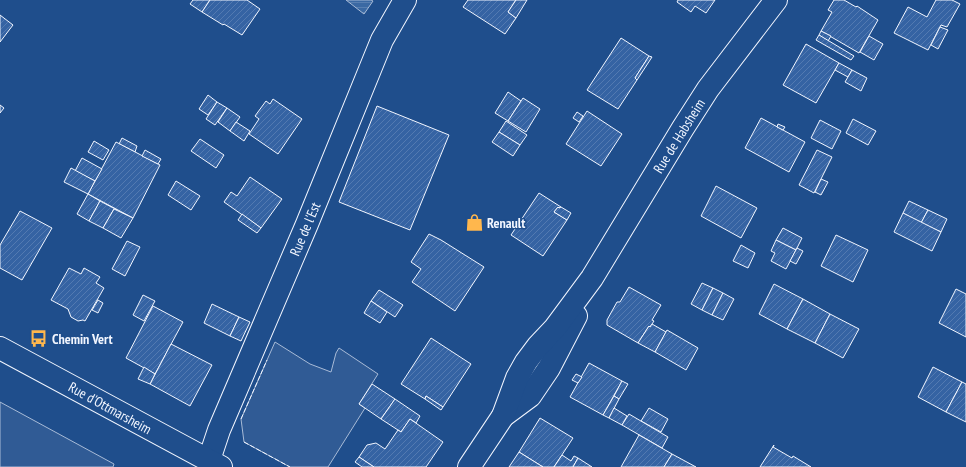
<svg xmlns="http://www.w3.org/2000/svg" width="966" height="467" viewBox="0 0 966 467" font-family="'PT Sans Narrow',sans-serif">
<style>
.parking{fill:#305b95;stroke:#a8bbd7}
.water{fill:url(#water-rules);stroke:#a8bbd7}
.building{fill:url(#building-hatch);stroke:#f2f6ff}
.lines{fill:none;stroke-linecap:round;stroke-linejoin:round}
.minor-casing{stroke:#f2f6ff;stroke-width:24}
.major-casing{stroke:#f2f6ff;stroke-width:24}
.minor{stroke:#1f4e8c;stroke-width:22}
.major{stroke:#1f4e8c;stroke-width:22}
.fence{stroke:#f2f6ff;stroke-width:1;stroke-dasharray:5 2;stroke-linecap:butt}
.labels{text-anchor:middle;stroke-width:3;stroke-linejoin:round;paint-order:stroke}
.street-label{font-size:14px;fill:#f2f6ff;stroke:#1f4e8c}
.poi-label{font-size:14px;font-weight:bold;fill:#f2f6ff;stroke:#1f4e8c;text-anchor:start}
</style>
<defs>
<pattern id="water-rules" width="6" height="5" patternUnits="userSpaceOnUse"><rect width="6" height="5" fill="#3b69a3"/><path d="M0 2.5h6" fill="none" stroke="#587fb1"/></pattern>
<pattern id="building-hatch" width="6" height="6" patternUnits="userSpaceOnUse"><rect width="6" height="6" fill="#3563a3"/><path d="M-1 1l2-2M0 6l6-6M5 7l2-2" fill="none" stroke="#537ab1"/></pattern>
</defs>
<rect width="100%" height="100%" fill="#1f4e8c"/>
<!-- parking -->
<g class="parking">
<path d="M275,342l35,22 21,8 5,-19 3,-5 39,26 -19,30 6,4 -37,59h-38l-46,-25 -3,-23z"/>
<path d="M0,402l114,62 -1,3h-113z"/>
</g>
<!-- water -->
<path class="water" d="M346,0h25l2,1 -9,13z"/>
<!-- building -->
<g class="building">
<path d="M193,0h17l-8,12 -12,-8z"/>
<path d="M210,0h37l13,9 -18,26 -18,-11 -1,1 -21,-13z"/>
<path d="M468,0h48l-8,12 8,6 -11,16 -42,-27z"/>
<path d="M516,0h11l-11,18 -8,-6z"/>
<path d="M678,0h37l-9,13 -11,-7 -4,6 -14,-10z"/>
<path d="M834,0h10l12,7 1,-1 21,14 -19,33 -38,-22 11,-19 -4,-2z"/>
<path d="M936,0h16l8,4 -13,23 -6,-2 -13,25 -34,-17 14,-26 19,10z"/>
<path d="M0,15l13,10 -13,17z"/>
<path d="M940,27l8,3 -10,19 -7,-4z"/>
<path d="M821,31l10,5 -3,5 -9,-6z"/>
<path d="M819,35l35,21 -3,4 -35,-20z"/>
<path d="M869,36l14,8 -9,16 -14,-8z"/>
<path d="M621,38l28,18 -14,22 2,2 -19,29 -31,-19z"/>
<path d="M806,44l33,19 -23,40 -33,-18z"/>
<path d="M649,56l3,1 -15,23 -2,-2z"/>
<path d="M839,63l13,7 -4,7 -13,-7z"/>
<path d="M852,70l15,8 -6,13 -16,-9z"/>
<path d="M508,92l13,9 -13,20 -13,-8z"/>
<path d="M208,95l9,7 -9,13 -9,-6z"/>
<path d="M523,98l17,11 -14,23 -18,-11z"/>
<path d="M273,99l29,20 -24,35 -29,-20 10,-15 -4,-3 11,-15 4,3z"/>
<path d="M217,102l10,6 -12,17 -9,-6z"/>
<path d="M0,105l4,3 -4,5z"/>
<path d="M377,106l72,29 -39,95 -71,-28z"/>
<path d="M227,108l13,9 -10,14 -12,-9z"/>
<path d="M587,111l35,23 -21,32 -35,-22z"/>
<path d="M577,112l6,4 -4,6 -6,-4z"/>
<path d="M761,118l44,24 -16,30 -44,-24z"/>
<path d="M853,119l23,12 -8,14 -22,-12z"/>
<path d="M820,120l21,11 -9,18 -21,-11z"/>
<path d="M506,121l21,14 -7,10 -21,-13z"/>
<path d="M236,122l14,9 -6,10 -14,-10z"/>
<path d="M778,124l7,3 -2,3 -6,-3z"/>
<path d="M499,132l21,13 -7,11 -21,-14z"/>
<path d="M122,138l15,8 -2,6 -16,-8z"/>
<path d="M200,139l24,16 -8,13 -25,-17z"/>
<path d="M94,141l15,9 -6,10 -15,-8z"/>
<path d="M116,142l44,23 -27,53 -45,-24z"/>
<path d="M145,150l16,9 -3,5 -16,-8z"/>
<path d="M817,150l15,7 -18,36 -15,-8z"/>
<path d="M82,158l20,11 -7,12 -20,-10z"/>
<path d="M71,168l24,13 -7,13 -24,-12z"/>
<path d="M250,177l32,22 -21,29 -37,-26 7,-10 6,4z"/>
<path d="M821,179l7,3 -7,13 -6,-3z"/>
<path d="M176,181l24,15 -9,14 -23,-15z"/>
<path d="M716,186l41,22 -16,30 -40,-22z"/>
<path d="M539,193l22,14 -2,1 -1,-1 -4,5 13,8 -24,36 -32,-21z"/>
<path d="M88,194l12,7 -11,20 -12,-7z"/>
<path d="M100,201l17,9 -3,-1 -11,19 -14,-7z"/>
<path d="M909,201l19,9 -7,13 -18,-10z"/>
<path d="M558,207l1,1 2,-1 10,6 -4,7 -13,-8z"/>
<path d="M114,209l19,9 -12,20 -18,-10z"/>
<path d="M928,210l19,9 -6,13 -20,-9z"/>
<path d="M20,211l32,17 -30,52 -22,-12v-23z"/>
<path d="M903,213l38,19 -9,19 -38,-19z"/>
<path d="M242,214l19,14 -4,5 -19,-13z"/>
<path d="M783,228l19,10 -6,12 -20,-10z"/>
<path d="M429,234l12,6 43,27 -29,44 -43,-29 9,-13 -10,-7z"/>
<path d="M836,235l32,15 -15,32 -32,-16z"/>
<path d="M776,240l20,10 -10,19 -15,-8 4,-8 -4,-2z"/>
<path d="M127,241l13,6 -15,29 -13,-7z"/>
<path d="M741,245l14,8 -7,15 -15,-7z"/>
<path d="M797,248l6,3 -7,13 -6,-3z"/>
<path d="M69,268l12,6 3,-6 16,9 -4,6 8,5 -19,33 -2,-1 -5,1 -7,-4 -3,-8 -17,-9z"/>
<path d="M702,283l11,5 -11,22 -11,-6z"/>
<path d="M774,284l29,15 -16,30 -28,-15z"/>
<path d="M629,287l32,18 -9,15 2,1 -4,6 -1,-1 -11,17 -31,-18v-5l10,-18h3z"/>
<path d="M713,288l10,5 -11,22 -10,-5z"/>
<path d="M956,289l10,5v43l-27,-14z"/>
<path d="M379,290l24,15 -8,12 -24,-16z"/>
<path d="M723,293l11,6 -11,21 -11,-5z"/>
<path d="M143,295l12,6 -11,20 -11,-6z"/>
<path d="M803,299l27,15 -15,29 -28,-14z"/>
<path d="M98,300l5,3 -5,10 -6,-3z"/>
<path d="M371,301l16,11 -7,11 -16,-10z"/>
<path d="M212,304l27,13 -9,19 -26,-13z"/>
<path d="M153,306l30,16 -28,52 -29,-16z"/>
<path d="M830,314l29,15 -16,29 -28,-15z"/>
<path d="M239,317l11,5 -9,19 -11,-5z"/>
<path d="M652,324l14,8 -11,20 -17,-9 11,-17 1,1z"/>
<path d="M667,330l31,18 -12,22 -31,-18z"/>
<path d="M431,338l40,26 -28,43 -17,-11 -1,3 -24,-15z"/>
<path d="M171,344l41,21 -22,41 -40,-22z"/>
<path d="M589,363l33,18 -19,34 -33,-18z"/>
<path d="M144,367l11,7 -5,10 -12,-5z"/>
<path d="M933,367l29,15 -16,30 -28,-15z"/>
<path d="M576,374l6,3 -4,6 -6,-3z"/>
<path d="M622,381l6,3 -9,15 -5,-3z"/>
<path d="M962,382l4,2v38l-20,-10z"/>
<path d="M372,384l23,15 -14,20 -22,-15z"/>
<path d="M426,396l17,11 -2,3 -16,-11z"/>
<path d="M614,396l5,3 -10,19 -6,-3z"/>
<path d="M395,399l25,17 -4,7 -6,-4 -9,13 -20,-13z"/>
<path d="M614,408l13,8 -5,9 -13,-7z"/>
<path d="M649,408l19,11 -7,13 -20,-11z"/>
<path d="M629,414l39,23 -6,11 -40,-23z"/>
<path d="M540,418l33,20 -19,29h-11l-24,-15z"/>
<path d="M410,419l33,23 -17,25h-52l-15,-10 8,-12 9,-2 9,6 13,-19 3,2z"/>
<path d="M639,435l33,19 -8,13h-43z"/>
<path d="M774,445l-1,2 19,11 1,-2 18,11h-51z"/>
<path d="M519,452l24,15h-34z"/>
<path d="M672,454l24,13h-32z"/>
<path d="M562,455l9,6 3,-5 4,2 -5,9h-19z"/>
<path d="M359,457l15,10h-12l-7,-5z"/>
<path d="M578,458l14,9h-19z"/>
</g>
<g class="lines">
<defs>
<path id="minor" d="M211,467l-2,-7 10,-30 88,-206 75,-184 23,-40"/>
<g id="major">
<path d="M0,348l221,119"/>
<path d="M503,416l27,-20 19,-28 27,-52"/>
<path d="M469,467l34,-51 14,-38 9,-16 12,-16 17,-18 37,-50 91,-150 25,-39 68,-89"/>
</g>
</defs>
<!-- minor casing -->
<use href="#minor" class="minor-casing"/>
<!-- major casing -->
<use href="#major" class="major-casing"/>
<!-- minor -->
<use href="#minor" class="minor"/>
<!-- major -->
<use href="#major" class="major"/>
<!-- fence -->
<g class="fence">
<path d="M241,419l26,-59"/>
<path d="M244,442l46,25"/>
</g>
</g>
<!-- icons -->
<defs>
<symbol id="shop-bare" viewBox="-9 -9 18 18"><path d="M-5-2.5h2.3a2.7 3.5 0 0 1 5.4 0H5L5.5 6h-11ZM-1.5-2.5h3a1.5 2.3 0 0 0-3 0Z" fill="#ffb74d" stroke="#1f4e8c" stroke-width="2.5" paint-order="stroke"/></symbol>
<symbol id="bus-bare" viewBox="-9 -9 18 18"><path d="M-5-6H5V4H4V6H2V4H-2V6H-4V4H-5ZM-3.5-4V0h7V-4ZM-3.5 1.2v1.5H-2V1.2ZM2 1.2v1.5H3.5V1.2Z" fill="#ffb74d" stroke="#1f4e8c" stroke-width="2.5" paint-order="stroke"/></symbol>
</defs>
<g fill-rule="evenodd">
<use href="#shop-bare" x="462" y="210" width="25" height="25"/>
<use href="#bus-bare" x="26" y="326" width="25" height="25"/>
</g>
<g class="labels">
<!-- street labels -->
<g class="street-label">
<text transform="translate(679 136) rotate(-58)" y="5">Rue de Habsheim</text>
<text transform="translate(305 229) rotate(-67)" y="5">Rue de l'Est</text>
<text transform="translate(110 408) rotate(29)" y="5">Rue d'Ottmarsheim</text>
</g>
<!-- poi labels -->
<g class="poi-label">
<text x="487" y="228">Renault</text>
<text x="52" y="344">Chemin Vert</text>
</g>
</g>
</svg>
